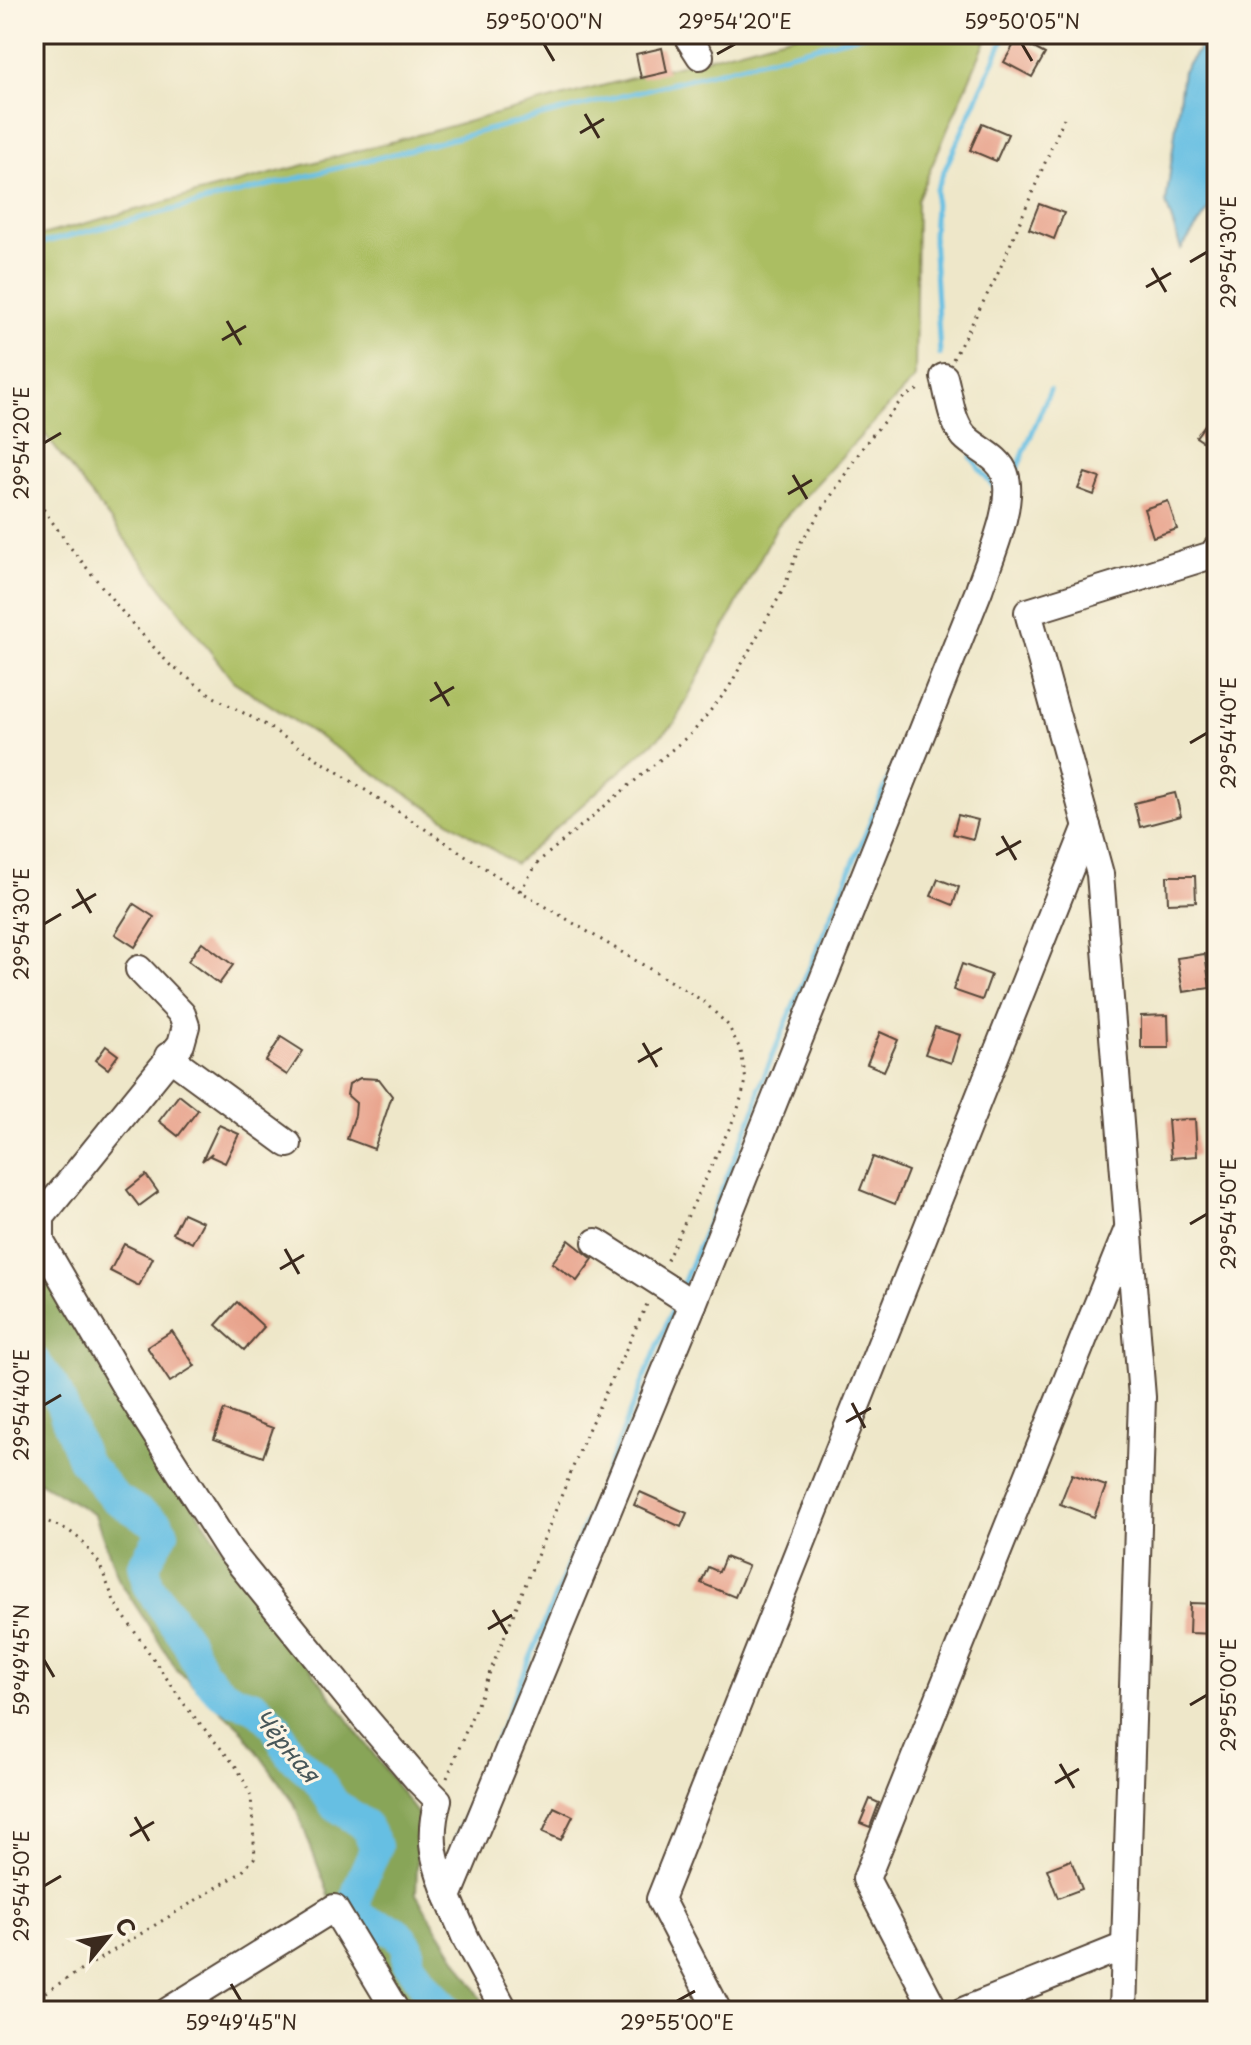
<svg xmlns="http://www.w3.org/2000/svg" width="1251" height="2045" viewBox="0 0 1251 2045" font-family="'Playpen Sans',sans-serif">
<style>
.green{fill:#abbe62;stroke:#737440;stroke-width:2}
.forest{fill:#88a558;stroke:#62683b;stroke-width:2}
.water{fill:#66bfe3;stroke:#507480;stroke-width:2}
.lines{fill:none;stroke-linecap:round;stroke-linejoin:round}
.stream{stroke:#66bfe3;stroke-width:5}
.river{stroke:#66bfe3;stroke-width:32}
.building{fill:#e8a38c}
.minor-casing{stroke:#564638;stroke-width:30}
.path{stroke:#564638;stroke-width:3;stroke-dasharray:2 6;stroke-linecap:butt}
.minor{stroke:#fff;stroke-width:26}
.ticks{fill:none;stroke:#3b2a1e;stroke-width:3}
.labels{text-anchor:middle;stroke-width:6;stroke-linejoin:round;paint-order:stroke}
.water-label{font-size:24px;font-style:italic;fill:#485759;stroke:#fcf5e5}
.neatline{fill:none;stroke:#3b2a1e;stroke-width:3}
.ticks-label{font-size:20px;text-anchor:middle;fill:#3b2a1e}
</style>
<rect width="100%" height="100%" fill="#fcf5e5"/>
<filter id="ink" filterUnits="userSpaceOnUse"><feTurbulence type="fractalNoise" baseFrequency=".0125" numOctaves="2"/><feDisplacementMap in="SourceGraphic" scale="16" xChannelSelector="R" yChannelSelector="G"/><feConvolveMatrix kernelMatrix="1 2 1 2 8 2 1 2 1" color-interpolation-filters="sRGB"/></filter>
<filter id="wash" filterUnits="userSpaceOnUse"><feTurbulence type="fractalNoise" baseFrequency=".006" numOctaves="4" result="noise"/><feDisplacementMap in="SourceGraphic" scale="32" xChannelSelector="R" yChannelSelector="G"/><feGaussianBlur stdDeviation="1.8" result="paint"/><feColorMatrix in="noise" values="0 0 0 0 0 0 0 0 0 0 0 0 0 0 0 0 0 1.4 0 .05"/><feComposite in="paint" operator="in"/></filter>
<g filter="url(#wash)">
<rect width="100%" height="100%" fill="#eee7c9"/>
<!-- green -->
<path class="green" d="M797,34h192l-72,166 -2,178 -138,148 -103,198 -159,140 -282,-183 -199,-261v-183z"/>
<!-- forest -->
<path class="forest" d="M34,1254l41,75 140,209 204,278 -3,78 73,117h-93l-62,-103 -40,-105 -53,-74 -63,-58 -59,-91 -24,-65 -61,-36z"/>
<!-- water -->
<path class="water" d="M1210,34h7v164l-36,51 -15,-46 17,-132z"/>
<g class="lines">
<!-- stream -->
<g class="stream">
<path d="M34,245l831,-211"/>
<path d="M940,354l-7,-119 3,-46 70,-155"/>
<path d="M971,457l25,33"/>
<path d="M1014,476l36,-86"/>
<path d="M682,1286l75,-182 2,-16 141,-337"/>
<path d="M455,1842l220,-539"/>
</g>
<!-- river -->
<path class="river" d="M34,1361l21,28 29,72 31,37 42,26 6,9 -19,31 4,21 39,56 15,31 15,17 18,11 20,6 20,19 15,29 27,24 17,26 31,21 11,22c-9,23 -21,41 -21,66l12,9 30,10 11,15v15l20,28 21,21"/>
</g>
<g id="blocks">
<!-- building -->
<g class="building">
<path d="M1017,39l28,15 -13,23 -28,-15z"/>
<path d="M662,48l5,24 -26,6 -5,-24z"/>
<path d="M982,123l26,11 -12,27 -26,-11z"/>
<path d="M1039,204l25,9 -10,26 -25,-10z"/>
<path d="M1217,408v43l-21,-14z"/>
<path d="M1085,473l15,5 -6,17 -16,-6z"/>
<path d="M1168,501l9,28 -24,8 -9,-28z"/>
<path d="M1175,793l6,23 -41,11 -6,-24z"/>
<path d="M958,815l20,5 -5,19 -20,-5z"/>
<path d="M1167,876h28l1,26 -28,1z"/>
<path d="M938,879l21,8 -6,18 -22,-9z"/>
<path d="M134,904l20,13 -19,30 -20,-13z"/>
<path d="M202,942l31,23 -14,19 -31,-23z"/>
<path d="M1205,954l5,34 -27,4 -6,-34z"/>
<path d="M962,964l29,11 -9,25 -29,-10z"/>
<path d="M1168,1015l1,33h-28v-32z"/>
<path d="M935,1027l25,8 -9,28 -26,-9z"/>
<path d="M880,1032l18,8 -14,31 -17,-7z"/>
<path d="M281,1037l22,14 -16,24 -21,-14z"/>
<path d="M106,1046l12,9 -10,14 -12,-9z"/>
<path d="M360,1078l19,1 13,17 -18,53 -27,-10 8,-24 1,-12 -9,-8 2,-11z"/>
<path d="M179,1095l19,15 -20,26 -19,-15z"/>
<path d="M1195,1119l2,37 -26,2 -3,-38z"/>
<path d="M219,1125l20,9 -14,29 -15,-7 2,-3 -10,8z"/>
<path d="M873,1157l35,14 -13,33 -35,-14z"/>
<path d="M146,1175l12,17 -19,14 -12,-16z"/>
<path d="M183,1213l20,9 -11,21 -19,-10z"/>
<path d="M569,1240l24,19 -16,22 -25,-18z"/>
<path d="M124,1244l29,14 -14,28 -29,-15z"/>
<path d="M237,1302l27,25 -20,23 -28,-25z"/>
<path d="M172,1331l23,35 -25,16 -23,-35z"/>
<path d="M224,1410l49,18 -10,29 -49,-18z"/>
<path d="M1072,1474l34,12 -12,31 -34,-13z"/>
<path d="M640,1492l47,21 -6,14 -47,-22z"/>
<path d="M725,1557l23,9 -13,31 -34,-14 7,-16 11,5z"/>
<path d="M1190,1603l27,1v30l-28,-1z"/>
<path d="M870,1799l9,4 -9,24 -10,-4z"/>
<path d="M554,1807l19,9 -12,24 -18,-8z"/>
<path d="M1071,1860l11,29 -24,9 -11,-29z"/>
</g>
</g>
</g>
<g filter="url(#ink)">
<use href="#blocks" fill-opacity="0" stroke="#564638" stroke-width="2"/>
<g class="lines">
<defs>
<g id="minor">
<path d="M686,34l14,22"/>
<path d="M139,969l43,45 4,12 -5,18 -140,173v25l82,141 107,168 135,167 53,62 20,20c-11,39 -4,60 10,97"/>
<path d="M168,1056l120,88"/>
<path d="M596,1242l97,62"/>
<path d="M168,2011l166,-103 62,103"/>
<path d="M505,2011l-39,-72 -18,-42 245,-593 286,-714c10,-30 36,-86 26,-116 -6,-18 -29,-25 -41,-38 -13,-15 -15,-41 -20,-59"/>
<path d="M718,2011l-58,-112 427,-1073"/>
<path d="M935,2011l-69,-132 261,-648"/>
<path d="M963,2011l162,-65"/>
<path d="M1123,2011l19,-614 -42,-523 -72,-262 184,-57 5,-7"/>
</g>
</defs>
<!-- minor casing -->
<use href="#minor" class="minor-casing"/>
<!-- path -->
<g class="path">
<path d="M953,359l43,-81 68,-160"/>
<path d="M34,496l36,51 58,72 42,46 44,32 50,27 256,167 183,110 25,24 13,26 5,30 -9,31 -71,150"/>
<path d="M520,891l19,-30 154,-129 35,-43 56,-101 17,-46 64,-98 39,-47 19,-10"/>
<path d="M34,1516l34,14 13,10 18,23 16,40 72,105 51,61 13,27 4,61 -13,15 -208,127"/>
<path d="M447,1778l141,-348 60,-128"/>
</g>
<!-- minor -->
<use href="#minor" class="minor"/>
</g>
</g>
<!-- ticks -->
<path class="ticks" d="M544,44l10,17M1022,44l10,17M717,54l18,-10M585,114l14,24M580,133l24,-14M1190,262l17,-10M1152,268l14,24M1146,287l25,-14M227,321l14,24M222,340l24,-14M44,443l17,-10M793,475l14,24M788,494l24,-14M435,682l14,24M430,701l24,-14M1190,743l17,-10M1002,836l14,24M996,855l25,-14M77,889l14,24M72,908l24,-14M44,924l17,-10M643,1043l14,24M638,1062l24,-14M1190,1224l17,-10M285,1249l14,25M280,1269l24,-14M852,1403l13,25M44,1405l17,-10M846,1422l25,-14M493,1610l14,24M488,1629l24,-14M44,1660l10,17M1190,1705l17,-10M1060,1764l14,24M1055,1783l24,-14M135,1817l14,24M130,1836l24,-14M44,1886l17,-10M231,1984l10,17M677,2001l18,-10"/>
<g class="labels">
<!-- water labels -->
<g class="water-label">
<text transform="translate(286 1746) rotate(50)" y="8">Чёрная</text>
</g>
</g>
<!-- margin -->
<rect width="1251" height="2045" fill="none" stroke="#fcf5e5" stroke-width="88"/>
<!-- north arrow -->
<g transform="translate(108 1937) rotate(60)" stroke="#fcf5e5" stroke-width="6" paint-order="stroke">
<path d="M0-6L14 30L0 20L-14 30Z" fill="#3b2a1e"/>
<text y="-12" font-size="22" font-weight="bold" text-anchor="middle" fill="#3b2a1e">С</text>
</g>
<rect x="44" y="44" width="1163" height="1957" class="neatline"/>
<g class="ticks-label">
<text x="544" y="29">59°50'00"N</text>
<text x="735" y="29">29°54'20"E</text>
<text x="1022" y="29">59°50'05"N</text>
<text transform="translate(1229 252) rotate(-90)" y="7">29°54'30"E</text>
<text transform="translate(22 443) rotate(-90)" y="7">29°54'20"E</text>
<text transform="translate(1229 733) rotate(-90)" y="7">29°54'40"E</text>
<text transform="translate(22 924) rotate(-90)" y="7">29°54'30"E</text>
<text transform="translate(1229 1214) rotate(-90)" y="7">29°54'50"E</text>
<text transform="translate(22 1405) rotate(-90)" y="7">29°54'40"E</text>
<text transform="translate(22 1660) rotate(-90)" y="7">59°49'45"N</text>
<text transform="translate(1229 1695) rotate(-90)" y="7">29°55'00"E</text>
<text transform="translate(22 1886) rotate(-90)" y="7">29°54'50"E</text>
<text x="241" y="2030">59°49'45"N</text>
<text x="677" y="2030">29°55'00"E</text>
</g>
</svg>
